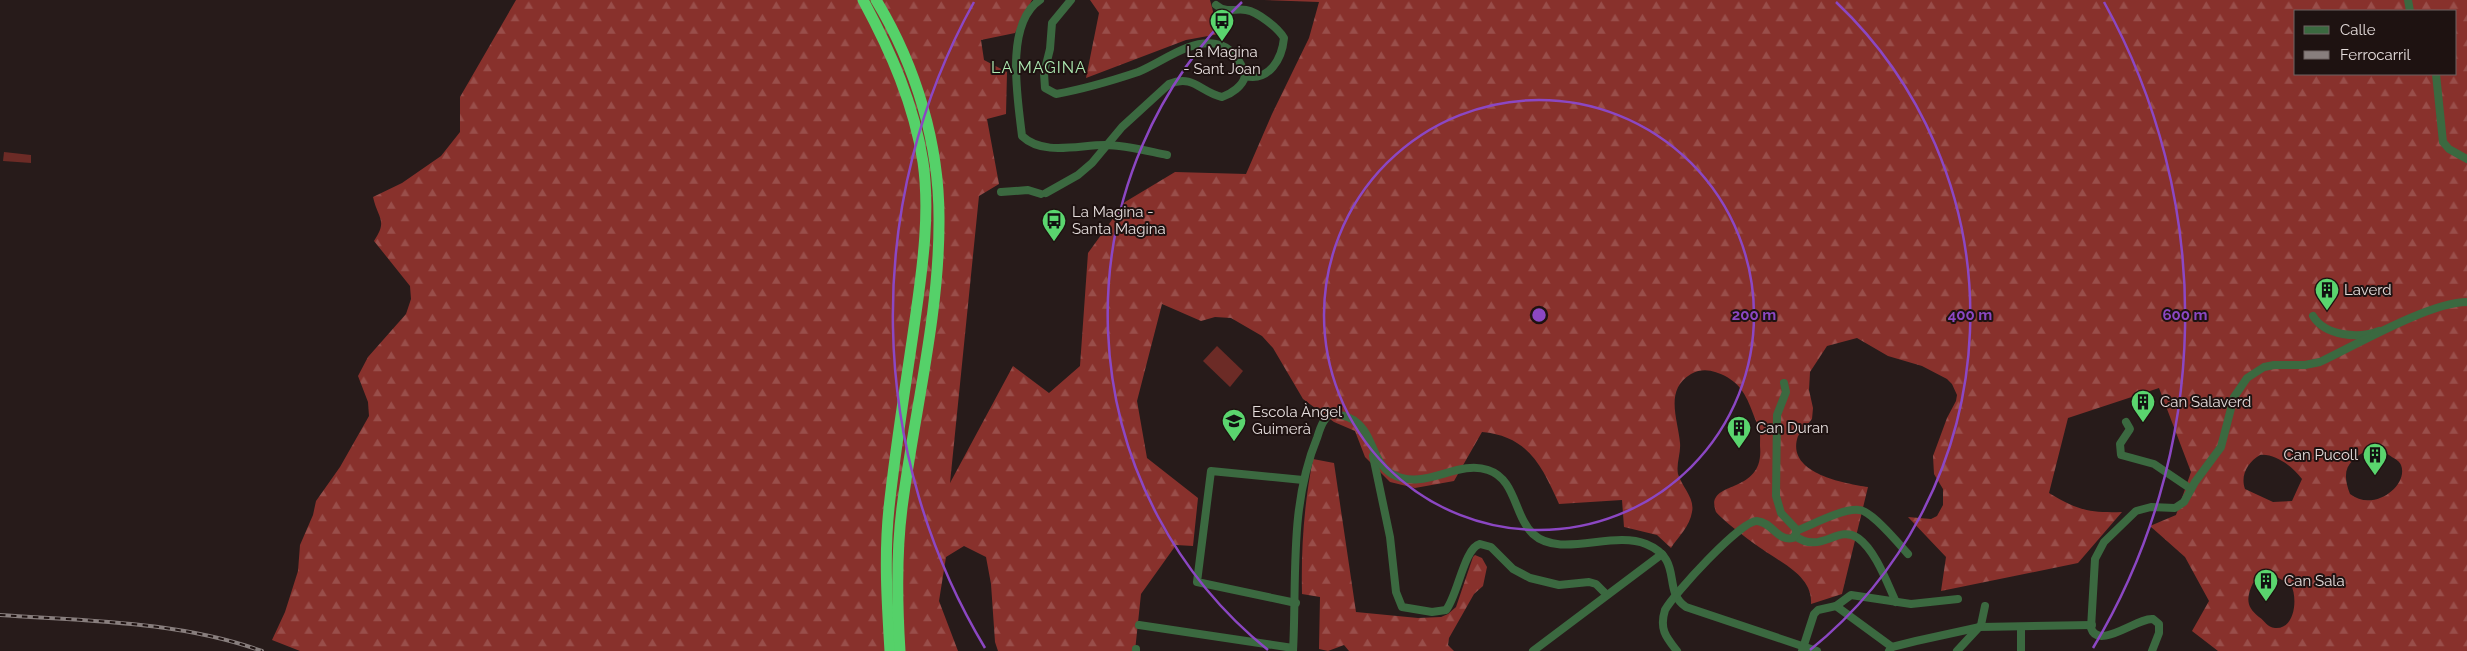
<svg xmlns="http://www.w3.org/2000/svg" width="2467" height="651" viewBox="0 0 2467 651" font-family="Raleway,sans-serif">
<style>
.green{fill:#6c2b26}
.forest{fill:url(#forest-firs);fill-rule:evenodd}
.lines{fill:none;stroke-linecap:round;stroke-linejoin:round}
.minor{stroke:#3b6940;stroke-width:8}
.highway{stroke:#55d169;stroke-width:11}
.rail-casing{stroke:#887e7d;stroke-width:4}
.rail{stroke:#1e1211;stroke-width:2;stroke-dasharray:5.5;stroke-linecap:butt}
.ring{fill:none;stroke:#8b47c3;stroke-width:2.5}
.labels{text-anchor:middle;stroke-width:4;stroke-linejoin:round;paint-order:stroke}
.poi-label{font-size:15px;fill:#e5dddc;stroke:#1e1211;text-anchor:start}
.neighbourhood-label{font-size:16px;letter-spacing:1px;fill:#aeecb3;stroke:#1e1211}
.centre{fill:#8b47c3;stroke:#1e1211;stroke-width:2.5}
.ring-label{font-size:15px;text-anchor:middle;font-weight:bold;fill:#8b47c3;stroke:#1e1211;stroke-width:4;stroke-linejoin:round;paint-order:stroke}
</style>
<defs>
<pattern id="forest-firs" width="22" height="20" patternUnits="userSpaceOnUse" patternTransform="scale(1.25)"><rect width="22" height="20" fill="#88312c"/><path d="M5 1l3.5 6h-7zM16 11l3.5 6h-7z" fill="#994e4a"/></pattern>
</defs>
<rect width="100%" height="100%" fill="#271b1a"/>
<!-- green -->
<g class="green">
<path d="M4,152l27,3v8l-28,-2z"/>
<path d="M1217,346l26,25 -13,16 -27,-26z"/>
</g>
<!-- forest -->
<g class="forest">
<path d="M516,0h516l-17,33 -34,7 3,20 23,12 -1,42 -19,5 12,65 -20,12 -29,287 63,-117 36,27 31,-27 8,-113 37,-51 50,-30 71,2 26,-60 37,-76 10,-36 -55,-2h1203v651h-249l-26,-20 17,-30 -24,-44 -35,-31 26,-11 15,-43 -32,-84 -91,30 -19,75c28,17 40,20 73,19l-44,51 -137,28 5,-34 -38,-40 23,2 6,-3 6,-11v-16l-9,-15 -1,-18 14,-38 9,-17 1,-6 -5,-11 -5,-5 -25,-13 -34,-10 -31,-18 -30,8 -17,26 -1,18 4,18 -1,11 -14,17c-13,37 45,47 70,51l-26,107 -31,10c2,-28 -30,-41 -49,-55 -13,-9 -36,-26 -46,-37 -13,-34 49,-15 44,-66 0,-9 1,-15 -3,-23 -8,-18 -11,-35 -30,-46 -12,-6 -23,-10 -36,-3 -27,16 -13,45 -11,69 1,10 -4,21 -2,31 4,13 17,24 14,38 -2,14 -14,25 -21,36l-14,-13 -33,-8 -2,-27 -63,4c-17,-38 -31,-68 -77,-72l-28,49 -39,7 -25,-6 -25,-25 -10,-26 -21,-9 -31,-23 -30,-51 -11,-12 -31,-18 -16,-1 -14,4 -39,-17 -25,97 10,57 51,40 -5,48 -17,-1 -35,49 -6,57h-137l-3,-9 -4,-58 -5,-27 -22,-11 -18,11 -7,44 19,50h-658l-28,-11 13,-28 13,-41 2,-26 13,-30 3,-14 24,-34 29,-51 -1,-14 -10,-26 10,-19 38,-43 5,-15 -1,-13 -36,-45c14,-21 4,-22 -1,-44l29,-14 39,-27 19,-24v-35zM2296,11h160v63h-160zM2371,448c7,0 12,3 18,7 4,3 10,5 12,10 8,20 -27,48 -51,29 -10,-26 -1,-34 21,-46zM2260,455c15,-2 33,12 42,24l-10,22 -19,1 -28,-13c-5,-14 3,-27 15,-34zM2275,576l16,9c7,13 4,45 -16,43 -8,-1 -10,-7 -16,-11 -13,-10 -13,-19 -6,-34l10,-5z"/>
<path d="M1090,0h120l9,34 -33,6 -100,38 13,-65z"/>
<path d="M1313,459l21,4 22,149 62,6 23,-1 7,-3 8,-7 17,-50 2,-2 7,3 5,9 -4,19 -9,8 -25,44 -1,7 6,6h-105l-5,-6 -16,6 -9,-2 1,-52 -18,-3c-1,-46 2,-90 11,-135z"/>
</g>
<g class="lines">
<!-- minor -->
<g class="minor">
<path d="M1040,0c-36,24 -22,100 -18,136 21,20 56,9 83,9 20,0 42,6 62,10"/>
<path d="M1071,0l-19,23 -2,26 -6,24 1,15 11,6c28,-5 55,-13 82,-22 23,-9 51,-33 78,-28 15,2 26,18 29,32"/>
<path d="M2408,0l2,11"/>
<path d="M1216,5c11,9 18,3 30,5 12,2 32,18 38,28 -2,21 -15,44 -39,38"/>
<path d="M2436,74l7,68 6,7 18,10"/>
<path d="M1001,192l27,-2 13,4"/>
<path d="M1046,193l32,-18 14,-12 30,-36 47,-43c25,-10 31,8 53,13 9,-3 21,-11 23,-21"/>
<path d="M2313,316c12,20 45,23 66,15"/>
<path d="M2126,422l4,7 -10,15 1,11 33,9 37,25"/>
<path d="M1373,456l17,81 6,55 6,15 30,5 14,-2c12,-15 18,-62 34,-66l11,3 22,22 17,9 29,7 30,-3 7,2 11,11"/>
<path d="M1796,531c16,-6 47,-23 63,-21 12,0 41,35 49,44"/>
<path d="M1795,536c26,19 42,-12 63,2 18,13 29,45 38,64"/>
<path d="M1296,603l-99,-21 14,-111 92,9"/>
<path d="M1139,625l154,23"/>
<path d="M2021,627v24"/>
<path d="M1892,647l-56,-41 15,-11 60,9 47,-5"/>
<path d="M1136,651v-2"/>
<path d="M1293,651c4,-72 -4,-145 24,-213 3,-9 6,-20 15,-25 8,2 18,3 24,9 18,14 16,40 36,52 32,18 65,-15 96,-4 28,9 26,46 45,64 27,25 80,-4 113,10 39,16 15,46 40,63l131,44"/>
<path d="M1533,651l129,-97"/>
<path d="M1677,651c-11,-14 -18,-22 -12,-41 8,-15 76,-90 92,-89 15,1 21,21 36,17l3,-4v-5l-15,-16 -5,-17 1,-81 9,-23 -2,-9"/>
<path d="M1802,651l12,-37 4,-4 18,-4"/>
<path d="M1889,651l3,-4 24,-6 64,-14 112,-2"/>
<path d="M1957,651l24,-26 4,-19"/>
<path d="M2152,651l7,-18v-9l-6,-5c-15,-2 -55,32 -62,9l4,-69 9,-17 32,-31 15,-4 24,1 9,-6 11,-20 26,-35 13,-50 13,-19 17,-11 10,-2h31l15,-3c36,-17 110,-60 147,-60"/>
</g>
<!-- highway -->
<g class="highway">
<path d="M863,0c28,52 51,104 60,162 7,49 0,102 -7,151 -9,65 -20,129 -27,195 -5,47 -2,95 1,143"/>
<path d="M876,0c40,66 64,145 63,223 0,94 -25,191 -37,285 -6,47 -5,95 -2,143"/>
</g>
<defs>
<path id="rail" d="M0,615c88,6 178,6 262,36"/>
</defs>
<!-- rail casing -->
<use href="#rail" class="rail-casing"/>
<!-- rail -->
<use href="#rail" class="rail"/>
</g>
<!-- distance rings -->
<g class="ring">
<circle cx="1539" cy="315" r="215"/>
<path d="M1268 650A431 431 0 0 1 1242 2M1836 2A431 431 0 0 1 1810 650"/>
<path d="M985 648A646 646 0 0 1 974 2M2104 2A646 646 0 0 1 2093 648"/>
</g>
<!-- icons -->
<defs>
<symbol id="bus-pin" viewBox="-11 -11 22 30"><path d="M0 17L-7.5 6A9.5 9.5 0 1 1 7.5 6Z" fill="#5ad56e" stroke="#1e1211"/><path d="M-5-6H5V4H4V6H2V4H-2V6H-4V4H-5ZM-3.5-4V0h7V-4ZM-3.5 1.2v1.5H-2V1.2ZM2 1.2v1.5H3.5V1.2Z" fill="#111"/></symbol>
<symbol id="building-pin" viewBox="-11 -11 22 30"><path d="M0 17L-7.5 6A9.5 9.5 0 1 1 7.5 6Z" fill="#5ad56e" stroke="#1e1211"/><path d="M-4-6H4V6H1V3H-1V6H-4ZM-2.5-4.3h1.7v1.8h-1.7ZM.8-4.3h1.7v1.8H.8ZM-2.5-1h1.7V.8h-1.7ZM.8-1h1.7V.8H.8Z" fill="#111"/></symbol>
<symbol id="school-pin" viewBox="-11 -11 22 30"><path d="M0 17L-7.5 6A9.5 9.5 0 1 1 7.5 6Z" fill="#5ad56e" stroke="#1e1211"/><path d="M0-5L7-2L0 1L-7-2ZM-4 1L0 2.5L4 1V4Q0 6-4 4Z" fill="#111"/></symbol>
</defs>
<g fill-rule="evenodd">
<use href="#bus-pin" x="1208" y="7" width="28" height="38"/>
<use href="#bus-pin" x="1040" y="207" width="28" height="38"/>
<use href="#building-pin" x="2313" y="276" width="28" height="38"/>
<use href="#building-pin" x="2129" y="388" width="28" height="38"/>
<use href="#school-pin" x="1220" y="407" width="28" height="38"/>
<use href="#building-pin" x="1725" y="414" width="28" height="38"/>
<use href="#building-pin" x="2361" y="441" width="28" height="38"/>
<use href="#building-pin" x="2252" y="567" width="28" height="38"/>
</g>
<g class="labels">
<!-- poi labels -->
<g class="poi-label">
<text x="1222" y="57" text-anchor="middle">La Magina<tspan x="1222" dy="17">- Sant Joan</tspan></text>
<text x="1072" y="217">La Magina -<tspan x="1072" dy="17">Santa Magina</tspan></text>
<text x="2344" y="295">Laverd</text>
<text x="2160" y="407">Can Salaverd</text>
<text x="1252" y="417">Escola Àngel<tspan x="1252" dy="17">Guimerà</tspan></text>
<text x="1756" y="433">Can Duran</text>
<text x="2358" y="460" text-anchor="end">Can Pucoll</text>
<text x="2284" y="586">Can Sala</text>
</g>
<!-- neighbourhood labels -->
<g class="neighbourhood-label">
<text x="1039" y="73">LA MAGINA</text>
</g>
</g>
<circle cx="1539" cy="315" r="8" class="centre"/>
<g class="ring-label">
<text x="1754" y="320">200 m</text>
<text x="1970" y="320">400 m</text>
<text x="2185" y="320">600 m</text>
</g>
<!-- legend -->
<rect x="2294" y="10" width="162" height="65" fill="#1e1211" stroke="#6e6362"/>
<rect x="2304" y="26" width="25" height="8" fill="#3b6940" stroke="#6e6362"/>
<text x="2340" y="35" font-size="15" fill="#e5dddc">Calle</text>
<rect x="2304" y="51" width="25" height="8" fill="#887e7d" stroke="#6e6362"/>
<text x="2340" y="60" font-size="15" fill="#e5dddc">Ferrocarril</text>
</svg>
